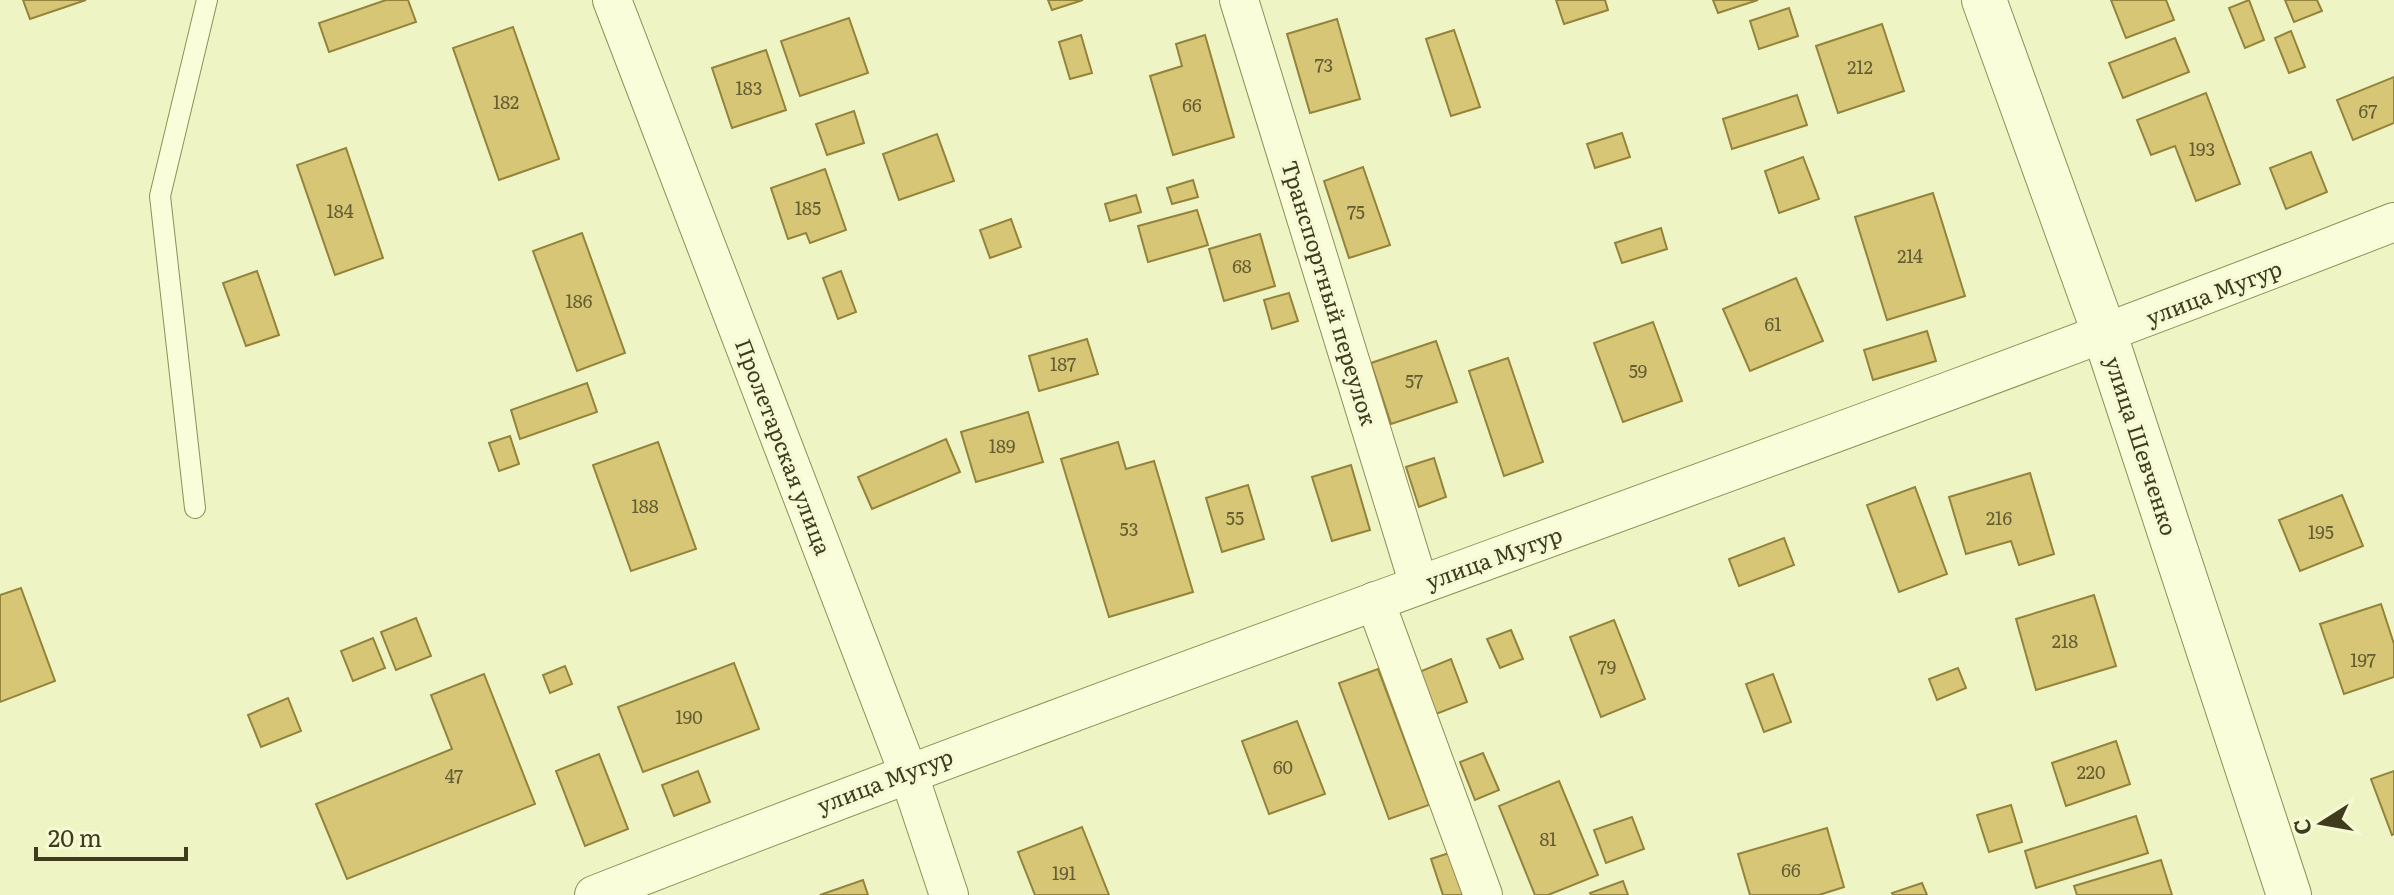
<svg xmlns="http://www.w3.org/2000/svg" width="2394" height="895" viewBox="0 0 2394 895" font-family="Literata,serif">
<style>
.building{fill:#d7c675;stroke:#94833a;stroke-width:2}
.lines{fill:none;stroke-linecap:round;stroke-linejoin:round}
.service-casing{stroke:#918e57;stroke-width:22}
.minor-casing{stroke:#918e57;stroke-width:40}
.tertiary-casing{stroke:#918e57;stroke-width:46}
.service{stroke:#f9fdd9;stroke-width:20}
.minor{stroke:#f9fdd9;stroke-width:38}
.tertiary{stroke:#f9fdd9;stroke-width:44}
.labels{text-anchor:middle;stroke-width:6;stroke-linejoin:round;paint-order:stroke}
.number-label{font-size:18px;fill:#655e33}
.street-label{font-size:22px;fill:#3f3c1d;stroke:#f5fad5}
</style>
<rect width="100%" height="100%" fill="#eef4c4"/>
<!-- building -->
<g class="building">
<path d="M23,0h63l-56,19z"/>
<path d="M386,0h22l8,22 -87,30 -10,-29z"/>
<path d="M1048,0h35l-31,10z"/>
<path d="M1556,0h49l3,10 -44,14z"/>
<path d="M1713,0h45l-40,13z"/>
<path d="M2111,0h55l8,20 -48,18z"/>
<path d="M2249,0l15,40 -19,8 -16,-40z"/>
<path d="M2285,0h32l5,11 -28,11z"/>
<path d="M1789,8l9,28 -39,13 -9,-28z"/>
<path d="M849,18l19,55 -68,23 -19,-55z"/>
<path d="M1337,19l23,80 -50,14 -23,-79z"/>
<path d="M1882,24l22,67 -66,22 -22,-67z"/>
<path d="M513,27l46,132 -60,21 -46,-132z"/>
<path d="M1454,30l26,77 -29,9 -25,-77z"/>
<path d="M2291,31l14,36 -16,6 -14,-35z"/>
<path d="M1081,35l11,38 -22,6 -11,-37z"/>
<path d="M1205,35l29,102 -61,18 -23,-79 32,-10 -6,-22z"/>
<path d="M2175,38l14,34 -66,26 -14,-35z"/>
<path d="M766,50l20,60 -54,18 -20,-60z"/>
<path d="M2394,77v46l-41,17 -16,-40z"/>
<path d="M2206,93l34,91 -44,17 -21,-55 -24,9 -14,-35z"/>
<path d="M1797,95l10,30 -75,24 -9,-30z"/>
<path d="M854,111l10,32 -37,12 -11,-31z"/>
<path d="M1622,133l8,24 -35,11 -8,-24z"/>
<path d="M937,134l17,47 -55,19 -16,-46z"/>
<path d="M346,148l37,110 -48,17 -38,-110z"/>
<path d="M2311,152l16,40 -41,17 -16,-41z"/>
<path d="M1803,157l16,42 -40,14 -14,-42z"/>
<path d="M1363,167l27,78 -41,13 -25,-77z"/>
<path d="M825,169l21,61 -36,13 -4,-10 -18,6 -17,-51z"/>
<path d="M1193,180l5,17 -26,7 -5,-16z"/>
<path d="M1933,193l32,103 -78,24 -32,-103z"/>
<path d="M1136,195l5,17 -31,9 -5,-17z"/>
<path d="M1197,210l11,35 -60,17 -10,-36z"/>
<path d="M1011,219l10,28 -31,11 -10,-28z"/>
<path d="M1661,228l6,21 -45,14 -7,-20z"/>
<path d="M582,233l43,120 -48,18 -44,-120z"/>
<path d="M1260,234l15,52 -51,15 -15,-52z"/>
<path d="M257,271l22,64 -33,11 -23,-63z"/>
<path d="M841,271l15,41 -18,7 -15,-41z"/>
<path d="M1796,278l27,63 -73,30 -27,-62z"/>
<path d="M1289,293l9,28 -26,8 -8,-29z"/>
<path d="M1653,322l29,79 -59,21 -29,-79z"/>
<path d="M1927,331l9,30 -63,19 -9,-30z"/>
<path d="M1087,339l11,35 -59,17 -10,-35z"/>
<path d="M1436,341l21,61 -66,22 -20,-61z"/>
<path d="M1508,358l35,104 -39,14 -35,-105z"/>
<path d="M587,383l10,29 -77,27 -9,-29z"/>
<path d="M1028,412l15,50 -67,20 -15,-50z"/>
<path d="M510,436l9,28 -20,7 -10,-28z"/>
<path d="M946,439l14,33 -88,37 -14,-32z"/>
<path d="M658,442l38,107 -65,22 -38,-106z"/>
<path d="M1118,442l8,27 28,-8 39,131 -84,25 -48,-158z"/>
<path d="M1434,458l12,39 -27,10 -13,-40z"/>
<path d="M1351,465l19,65 -38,11 -20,-64z"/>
<path d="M2030,473l24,81 -35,11 -8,-24 -45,13 -17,-57z"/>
<path d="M1248,485l16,54 -42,13 -16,-54z"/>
<path d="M1915,487l32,87 -48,18 -32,-87z"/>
<path d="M2342,495l21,51 -63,25 -21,-51z"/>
<path d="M1784,538l10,27 -55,21 -10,-27z"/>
<path d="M21,588l34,93 -55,21v-107z"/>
<path d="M2094,595l22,71 -80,24 -20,-71z"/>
<path d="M2381,604l13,40v33l-50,17 -24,-70z"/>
<path d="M416,618l15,38 -35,14 -15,-38z"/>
<path d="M1614,620l31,79 -44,18 -31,-80z"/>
<path d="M1511,630l12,29 -23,9 -13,-29z"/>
<path d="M373,638l12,30 -32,13 -12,-30z"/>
<path d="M1451,659l16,43 -31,12 -17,-42z"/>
<path d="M734,663l25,66 -116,43 -25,-65z"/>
<path d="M565,666l7,18 -22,9 -7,-18z"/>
<path d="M1958,668l8,20 -29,12 -8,-21z"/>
<path d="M1378,669l51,136 -40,14 -50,-136z"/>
<path d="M484,674l51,130 -188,75 -31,-75 136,-55 -21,-54z"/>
<path d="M1773,674l18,48 -27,10 -18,-48z"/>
<path d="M288,698l13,33 -40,16 -13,-32z"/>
<path d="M1297,721l28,73 -56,20 -27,-73z"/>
<path d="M2116,741l14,43 -64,22 -14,-43z"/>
<path d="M1483,753l16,37 -24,10 -15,-38z"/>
<path d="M599,754l29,75 -43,17 -29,-75z"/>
<path d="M698,771l12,31 -36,14 -12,-31z"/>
<path d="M2394,771v63l-2,1 -21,-56z"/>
<path d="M1559,781l39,94 -50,20h-13l-36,-89z"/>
<path d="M2011,805l11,37 -33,10 -12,-37z"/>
<path d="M2136,816l12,37 -112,35 -11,-37z"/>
<path d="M1632,817l12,32 -38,14 -12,-33z"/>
<path d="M1082,827l27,68h-74l-17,-43z"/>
<path d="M1827,828l17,59 -25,8h-69l-12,-41z"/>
<path d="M1452,852l15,43h-24l-12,-36z"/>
<path d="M2161,860l11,35h-95l-3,-9z"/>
<path d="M863,880l5,15h-48z"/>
<path d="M1623,881l5,14h-37l-1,-2z"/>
<path d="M1922,883l5,12h-34l-1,-2z"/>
</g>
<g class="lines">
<defs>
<path id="service" d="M195,508l-35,-312 47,-196"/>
<g id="minor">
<path d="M612,0l296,772 41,123"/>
<path d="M1239,0l180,585"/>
<path d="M1375,601l108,294"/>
<path d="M594,895c596,-234 1203,-440 1800,-673"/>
</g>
<path id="tertiary" d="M1984,0l121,335 184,560"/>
</defs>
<!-- service casing -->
<use href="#service" class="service-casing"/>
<!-- minor casing -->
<use href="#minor" class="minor-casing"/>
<!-- tertiary casing -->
<use href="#tertiary" class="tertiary-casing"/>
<!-- service -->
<use href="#service" class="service"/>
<!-- minor -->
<use href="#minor" class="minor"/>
<!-- tertiary -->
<use href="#tertiary" class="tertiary"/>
</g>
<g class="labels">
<!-- number labels -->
<g class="number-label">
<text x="1324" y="72">73</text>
<text x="1860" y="74">212</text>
<text x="749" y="95">183</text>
<text x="506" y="109">182</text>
<text x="1192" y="112">66</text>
<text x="2368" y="118">67</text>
<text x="2202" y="156">193</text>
<text x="808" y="215">185</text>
<text x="340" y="218">184</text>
<text x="1356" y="219">75</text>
<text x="1910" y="263">214</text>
<text x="1242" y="273">68</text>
<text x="579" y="308">186</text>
<text x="1773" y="331">61</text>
<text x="1063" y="371">187</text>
<text x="1638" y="378">59</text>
<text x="1414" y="388">57</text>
<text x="1002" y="453">189</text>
<text x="645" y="513">188</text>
<text x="1235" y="525">55</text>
<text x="1999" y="525">216</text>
<text x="1129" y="536">53</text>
<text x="2321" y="539">195</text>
<text x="2065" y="648">218</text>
<text x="2363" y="667">197</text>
<text x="1607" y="674">79</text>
<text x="689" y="724">190</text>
<text x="1283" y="774">60</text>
<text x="2091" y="779">220</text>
<text x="454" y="783">47</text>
<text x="1548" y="846">81</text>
<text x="1791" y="877">66</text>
<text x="1064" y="880">191</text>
</g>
<!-- street labels -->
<g class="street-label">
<text transform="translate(1329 293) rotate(73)" y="8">Транспортный переулок</text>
<text transform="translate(2214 293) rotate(-21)" y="8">улица Мугур</text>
<text transform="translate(2141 446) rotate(72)" y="8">улица Шевченко</text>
<text transform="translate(783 447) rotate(69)" y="8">Пролетарская улица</text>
<text transform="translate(1494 558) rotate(-20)" y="8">улица Мугур</text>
<text transform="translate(885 781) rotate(-21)" y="8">улица Мугур</text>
</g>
</g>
<!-- north arrow -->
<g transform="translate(2322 823) rotate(259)" stroke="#f5fad5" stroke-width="6" paint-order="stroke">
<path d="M0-6L14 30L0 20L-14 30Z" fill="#3f3c1d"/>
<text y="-12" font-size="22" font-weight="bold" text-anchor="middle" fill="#3f3c1d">С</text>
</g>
<!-- scale -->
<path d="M36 847v12h150v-12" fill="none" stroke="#3f3c1d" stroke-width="4"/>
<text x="48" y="847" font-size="24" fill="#3f3c1d" stroke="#f5fad5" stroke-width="6" paint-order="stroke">20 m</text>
</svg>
